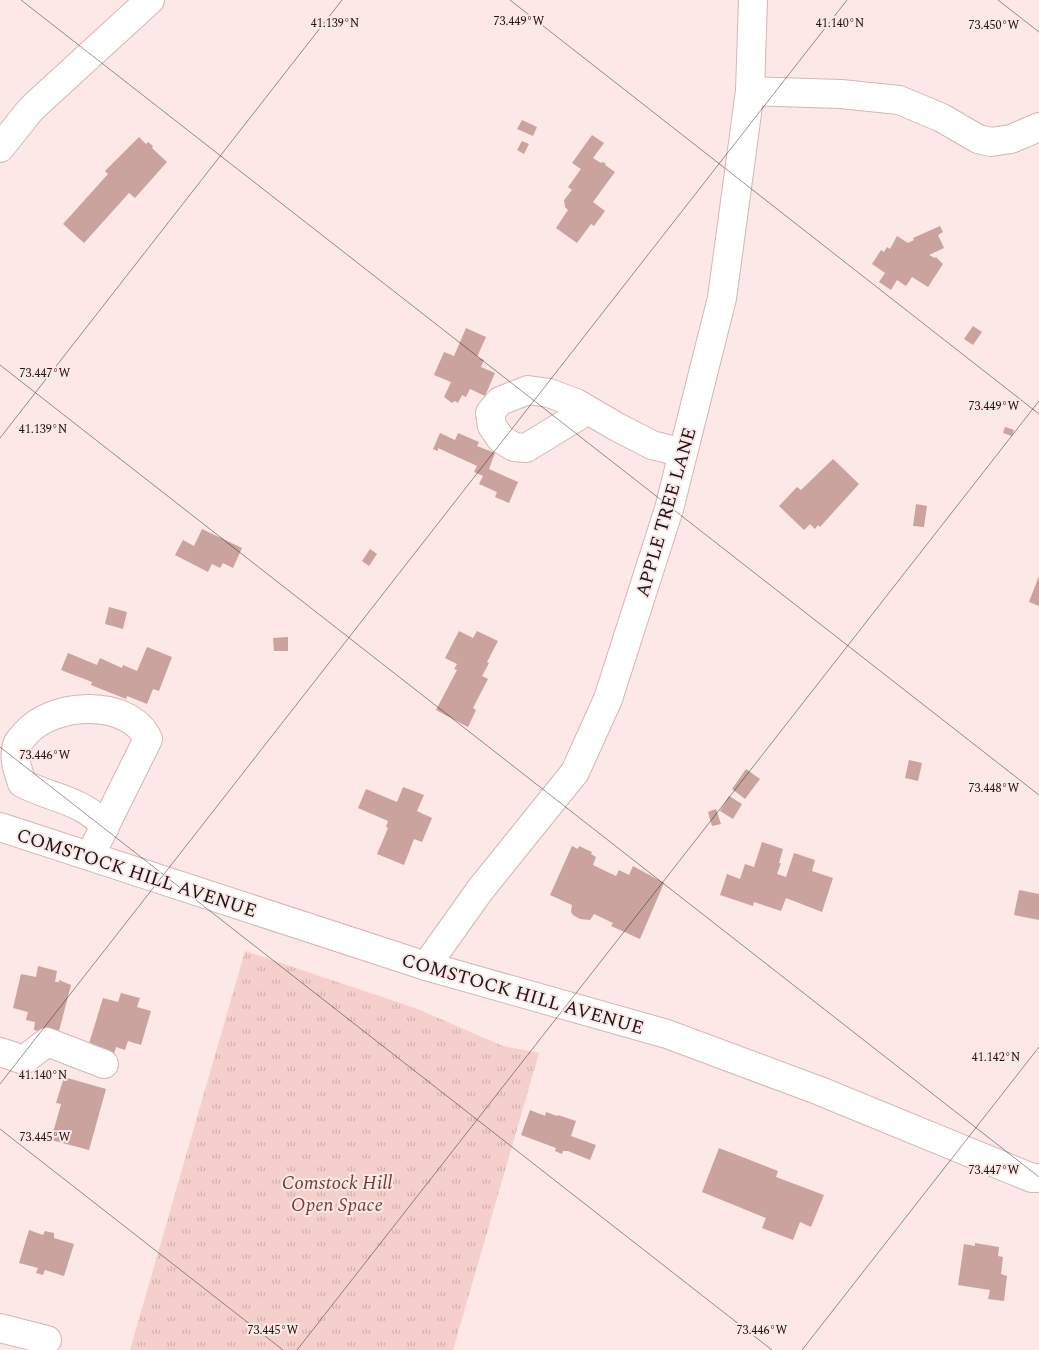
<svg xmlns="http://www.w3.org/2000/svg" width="1039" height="1350" viewBox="0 0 1039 1350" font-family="Spectral,serif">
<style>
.park{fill:url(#park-tufts)}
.building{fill:#caa39f}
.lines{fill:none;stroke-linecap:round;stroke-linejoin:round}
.minor-casing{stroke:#d5b6b3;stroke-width:30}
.minor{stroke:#fff;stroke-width:28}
.ticks{fill:none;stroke:#1f1413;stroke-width:1;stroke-opacity:0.45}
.labels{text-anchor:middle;stroke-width:4;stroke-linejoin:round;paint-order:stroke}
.street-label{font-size:19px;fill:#1f1413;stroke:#fce8e6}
.park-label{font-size:19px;font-style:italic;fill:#713c38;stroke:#fce8e6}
.ticks-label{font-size:12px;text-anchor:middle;fill:#1f1413;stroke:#fce8e6;stroke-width:4;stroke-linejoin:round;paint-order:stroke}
</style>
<defs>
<pattern id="park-tufts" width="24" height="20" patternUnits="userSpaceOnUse" patternTransform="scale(1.25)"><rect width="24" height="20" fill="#f5cfcb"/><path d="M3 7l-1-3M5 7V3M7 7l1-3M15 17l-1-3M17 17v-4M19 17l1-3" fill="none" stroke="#d2b1ad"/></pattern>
</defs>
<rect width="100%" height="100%" fill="#fce8e6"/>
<!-- park -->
<path class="park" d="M245,951l170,57 88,38 36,7 -86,297h-323z"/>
<!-- building -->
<g class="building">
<path d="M522,120l15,7 -4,9 -16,-7z"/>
<path d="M592,135l12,8 -11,15 8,5 2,-1 3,2 -1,1 10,7 -22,30 12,9 -11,15 -3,-2 -14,19 -21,-15 12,-18 -3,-3 -1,-7 8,-10 -4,-3 13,-18 -9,-6z"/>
<path d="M139,137l7,7 2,-2 5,4 -1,2 15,14 -32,36 -6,-5 -45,50 -21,-19 45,-50 -3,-3z"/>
<path d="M522,141l7,3 -5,10 -7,-4z"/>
<path d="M940,226l3,6 -5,3 6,13 -15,7 6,3 1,-1 7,7 -15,23 -16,-10 -6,9 -9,-6 -6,10 -12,-8 6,-9 -13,-9 9,-14 3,2 3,-5 3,2 7,-13 11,7 6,-3 -1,-2z"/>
<path d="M973,326l9,6 -9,13 -9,-6z"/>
<path d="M466,328l20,9 -9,20 7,3 -3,7 14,6 -10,23 -15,-7 -4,8 -4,-2 -4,8 -3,-2 -3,2 -8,-6 7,-15 -17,-7 10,-23 10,4z"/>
<path d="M1005,427l9,3 -2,6 -9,-3z"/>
<path d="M440,433l15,7 3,-7 21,9 -2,4 18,7 -6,16 29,13 -9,21 -14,-6 2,-5 -18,-8 4,-8 -9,-4 3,-6 -39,-18v3l-5,-2z"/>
<path d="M833,459l26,25 -39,43 -2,-2 -3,4 -5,-5 -6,6 -25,-24 18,-19 4,3z"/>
<path d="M916,504l11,2 -3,21 -11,-1z"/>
<path d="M202,529l40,19 -9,20 -10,-5 -3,5 -8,-4 -4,8 -33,-17 8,-15 11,6z"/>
<path d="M370,549l7,5 -8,12 -7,-5z"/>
<path d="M1039,576v30l-10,-4z"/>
<path d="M109,607l18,5 -4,17 -18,-5z"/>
<path d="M459,631l14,7 4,-7 21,10 -11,21 2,1 -7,13 6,3 -15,29 3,2 -8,17 -32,-17 21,-40 -3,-1 3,-5 -12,-6z"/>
<path d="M288,637v14h-14l-1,-13z"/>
<path d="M147,647l25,10 -13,34 -6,-2 -6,15 -20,-8 -1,3 -35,-14 1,-3 -31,-12 7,-17 29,12 3,-7 22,10 1,-3 14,6z"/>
<path d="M909,760l13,3 -4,18 -13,-3z"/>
<path d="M746,769l14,10 -15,20 -13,-10z"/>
<path d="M403,787l21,8 -7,16 15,7 -10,24 -8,-3 -10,26 -27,-11 11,-26 -2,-1 2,-6 -30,-13 8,-19 31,13z"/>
<path d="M729,796l13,8 -9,15 -13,-8z"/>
<path d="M716,809l5,15 -9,2 -4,-14z"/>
<path d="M762,842l21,7 -4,14h2l-4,11 9,3 8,-24 21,7 -3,11 21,7 -11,34 -36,-14 -5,13 -27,-9 -1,4 -33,-11 7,-21 13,5 5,-15 9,3z"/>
<path d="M572,846l6,3 1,-3 13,6 -1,2 5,3 -3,8 23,11 3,-6 10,5 4,-9 31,17 -24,56 -29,-13 2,-3 -19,-9 -4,6 -10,-1 -7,-4 -2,-3 1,-7 -22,-10z"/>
<path d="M1019,890l20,4v26l-25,-5z"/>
<path d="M38,966l19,5 -2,11h4v-2l12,5 -13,50 -24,-5 1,-8 -9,-2 2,-8 -15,-4 8,-34 15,3z"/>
<path d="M121,993l19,5 -3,9 14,4 -10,34 -13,-4 -3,9 -9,-3 -2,7 -26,-7 15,-49 15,4z"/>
<path d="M64,1077l42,12 -17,61 -38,-10 10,-36 -5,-1z"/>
<path d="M530,1110l15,6 1,-4 11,4 1,-1 18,6 -5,15 25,9 -6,15 -22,-9h-5l-1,3 -7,-3 1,-3 -35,-13z"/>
<path d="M719,1148l59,23 -2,6 48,18 -13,32 -11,-5 -7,18 -31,-12 4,-10 -64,-26z"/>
<path d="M29,1230l14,5 2,-4 9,2v5l20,6 -10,32 -19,-6 -2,5 -7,-2 2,-5 -19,-5z"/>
<path d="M975,1243l24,4 -1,9 5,1 -2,17 6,2 -3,25 -16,-2 2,-9 -32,-5 6,-41 11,2z"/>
</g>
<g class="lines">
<defs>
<g id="minor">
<path d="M750,91l91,3 58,6 43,18 36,21 13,3 20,-3 28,-12"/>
<path d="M0,148l31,-39 119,-109"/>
<path d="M588,410l-62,38 -12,-1 -13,-8 -9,-13 -2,-13 10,-12 28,-11 21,3 27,10 41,24 35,18 31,8"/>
<path d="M0,827l426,139 241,68 153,57 212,87h7"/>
<path d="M90,856l58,-117c-19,-41 -95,-37 -122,-6 -2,3 -8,8 -9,12 -4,13 1,26 5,38 27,15 63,17 83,44"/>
<path d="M426,966l54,-76 95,-118 33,-73 61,-190 53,-211 28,-207 3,-91"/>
<path d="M0,1052l24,8 23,-18 57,22"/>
<path d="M0,1328l47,12"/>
</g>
</defs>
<!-- minor casing -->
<use href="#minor" class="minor-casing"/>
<!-- minor -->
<use href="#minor" class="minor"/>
</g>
<!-- ticks -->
<path class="ticks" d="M21,0l1018,795M510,0l529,414M998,0l41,32M0,365l1039,812M0,438l342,-438M0,747l772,603M0,1084l847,-1084M0,1129l283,221M297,1350l742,-949M802,1350l237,-303"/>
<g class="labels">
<!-- street labels -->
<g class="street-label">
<text transform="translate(665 512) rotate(-74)" y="7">APPLE TREE LANE</text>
<text transform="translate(137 872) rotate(18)" y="7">COMSTOCK HILL AVENUE</text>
<text transform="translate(523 993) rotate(16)" y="7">COMSTOCK HILL AVENUE</text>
</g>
<!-- park labels -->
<g class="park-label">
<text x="337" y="1189">Comstock Hill<tspan x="337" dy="22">Open Space</tspan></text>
</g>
</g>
<g class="ticks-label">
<text x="519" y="25">73.449°W</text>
<text x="335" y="27">41.139°N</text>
<text x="840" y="27">41.140°N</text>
<text x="994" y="29">73.450°W</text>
<text x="45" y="377">73.447°W</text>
<text x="994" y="410">73.449°W</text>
<text x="43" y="433">41.139°N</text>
<text x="45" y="759">73.446°W</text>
<text x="994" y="792">73.448°W</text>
<text x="996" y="1061">41.142°N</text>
<text x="43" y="1079">41.140°N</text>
<text x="45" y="1141">73.445°W</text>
<text x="994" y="1174">73.447°W</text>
<text x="273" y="1334">73.445°W</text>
<text x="762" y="1334">73.446°W</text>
</g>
</svg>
